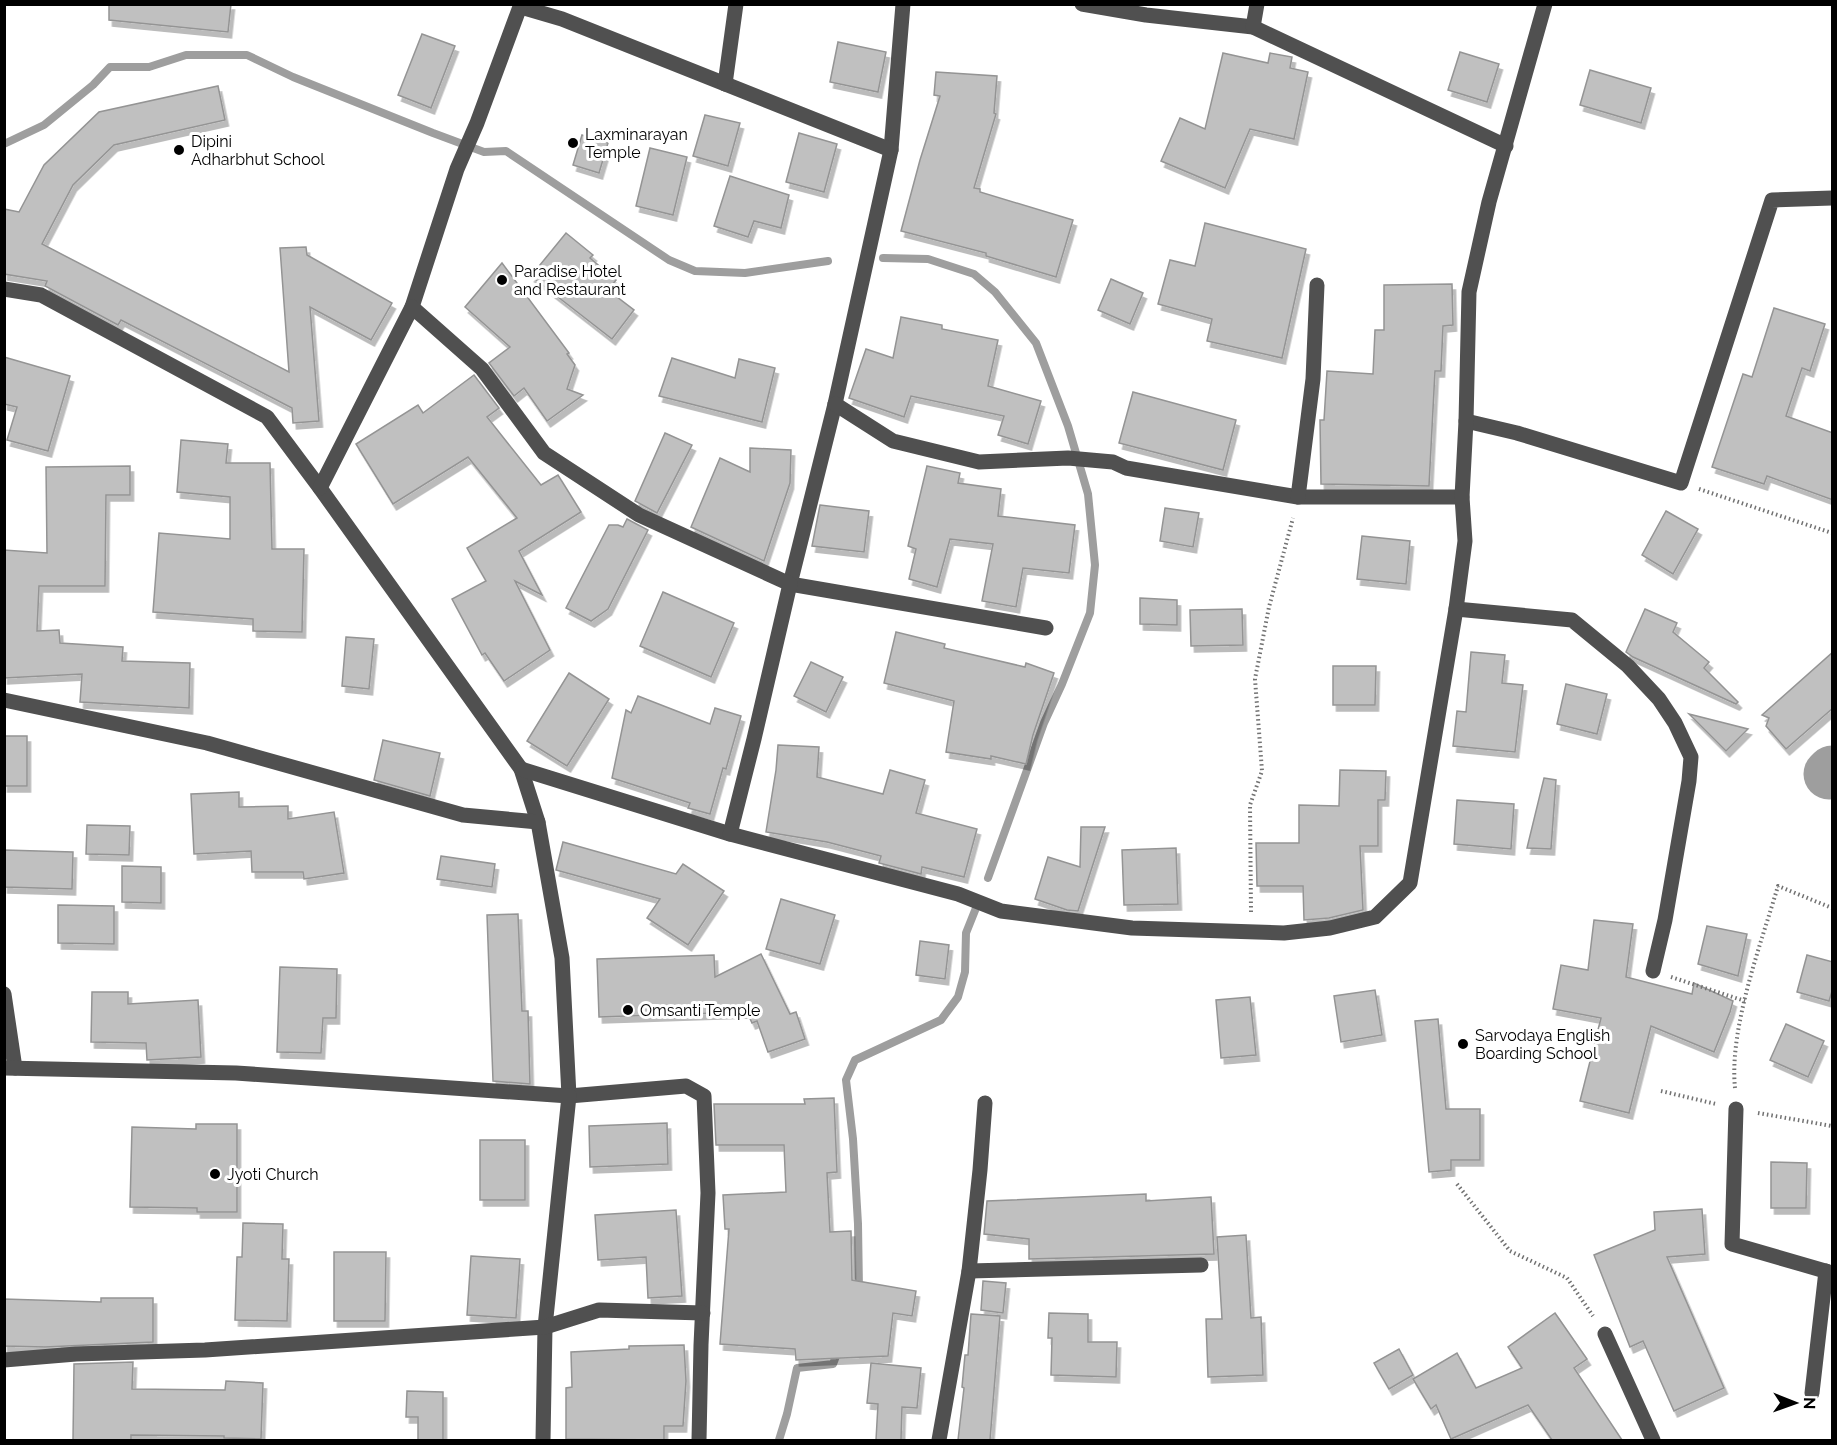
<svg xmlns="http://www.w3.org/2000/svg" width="1837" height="1445" viewBox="0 0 1837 1445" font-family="Raleway,sans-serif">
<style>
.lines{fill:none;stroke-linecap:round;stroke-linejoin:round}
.stream{stroke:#9e9e9e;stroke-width:8}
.river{stroke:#9e9e9e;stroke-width:51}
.building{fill:#c0c0c0;stroke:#949494;stroke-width:1.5;filter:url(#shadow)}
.path{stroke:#727272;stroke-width:4;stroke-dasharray:1.5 3;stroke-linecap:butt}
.minor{stroke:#505050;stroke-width:15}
.poi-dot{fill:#000;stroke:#fff;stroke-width:2}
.labels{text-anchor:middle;stroke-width:6;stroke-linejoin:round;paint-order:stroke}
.poi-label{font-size:16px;fill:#000;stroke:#fff;text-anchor:start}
</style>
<defs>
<filter id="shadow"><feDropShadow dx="3.5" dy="6" stdDeviation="0" flood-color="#0004"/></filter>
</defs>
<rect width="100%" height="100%" fill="#fff"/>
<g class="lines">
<!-- stream -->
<g class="stream">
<path d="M4,144l40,-19 49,-40 17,-18h39l37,-12h61l46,22 140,56 51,19 22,-1 163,109 26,11 50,2 83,-12"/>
<path d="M883,258l45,1 46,15 21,18 41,51 32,83 20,68 7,71 -5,48 -28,71 -18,39 -56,155"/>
<path d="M859,1290l-1,-66 -5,-85 -7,-59 9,-20 86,-40 17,-23 7,-25 1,-39 10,-25"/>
<path d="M779,1440l8,-26 10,-46 36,-4 6,-16"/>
</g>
<!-- river -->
<path class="river" d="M1829,774l3,-3"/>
</g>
<!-- building -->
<g class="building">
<path d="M109,4h122l-3,28 -119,-12z"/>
<path d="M422,34l33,12 -24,62 -33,-13z"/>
<path d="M838,42l48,10 -8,40 -48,-10z"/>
<path d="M1460,52l39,12 -12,38 -39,-12z"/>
<path d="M1223,53l45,10 2,-10 22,4 -2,11 18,4 -14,67 -44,-10 -25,59 -64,-27 19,-43 25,11z"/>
<path d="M1590,70l61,18 -10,35 -61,-18z"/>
<path d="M936,72l61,4 -3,37 2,1 -22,74 6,1v3l93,28 -17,57 -70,-21v-3l-85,-22 19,-71 20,-64 -6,-1z"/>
<path d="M218,86l7,34 -111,25 -41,40 -31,59 247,128 -9,-124 26,-1 1,8 85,48 -21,37 -61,-33 9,114 -26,2 -1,-15 -171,-88 -3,5 -73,-39 2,-5 -43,-7v-65l15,3 25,-47 55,-53z"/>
<path d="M705,115l35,8 -12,43 -35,-10z"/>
<path d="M799,133l38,11 -13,48 -38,-10z"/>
<path d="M582,135l26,8 -9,30 -26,-8z"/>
<path d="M650,148l37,9 -14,58 -37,-9z"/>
<path d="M730,176l59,19 -8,33 -27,-7 -6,16 -34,-11z"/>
<path d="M1205,223l101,26 -24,109 -75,-17 5,-22 -54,-15 12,-44 25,6z"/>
<path d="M566,233l27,22 -3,3 26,22 -8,10 26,20 -22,29 -81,-63z"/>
<path d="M502,263l67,90 -2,1 8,11 -8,24 16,6 -36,26 -23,-33 -10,8 -25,-33 21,-16 -45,-40z"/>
<path d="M1111,279l32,14 -13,31 -32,-14z"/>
<path d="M1452,284l1,41 -10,1 -2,45h-6l-6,115 -108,-2 -1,-64h4l3,-49 46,3 2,-44h9v-45z"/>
<path d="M1774,308l51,16 -15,47 -8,-3 -16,48 47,17v67l-66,-24 -3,8 -52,-17 31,-93 9,3z"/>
<path d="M901,317l41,8v4l56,11 -10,46 53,15 -13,43 -30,-9 6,-19 -93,-20 -7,21 -55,-19 17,-49 27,9z"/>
<path d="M4,357l66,19 -22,75 -41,-11 10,-33 -13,-3z"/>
<path d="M672,358l63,20 4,-19 36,9 -13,54 -103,-26z"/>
<path d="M474,375l25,33 -12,9 54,68 17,-10 23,37 -62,39 23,44 -27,-14 35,69 -46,31 -19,-28 -3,2 -30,-56 34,-18 -19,-33 50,-30 -49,-61 -75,47 -37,-60 62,-39 5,8z"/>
<path d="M1133,392l103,28 -13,50 -104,-27z"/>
<path d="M665,433l27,12 -35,68 -22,-12z"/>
<path d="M181,440l47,4 -2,19h44l2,86h32l-2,83 -49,-1v-12l-100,-7 6,-79 71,6v-42l-53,-5z"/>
<path d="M750,448l41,2 -1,33 -26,78 -73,-34 29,-69 30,14z"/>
<path d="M130,466v29h-24l-1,91h-66l-2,45 22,-1 1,13 63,4 -1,14 68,2 -1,45 -109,-6 2,-28 -78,4v-128l43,3 -1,-86z"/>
<path d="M927,466l33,7 -2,10 43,6 -3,27 77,9 -6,48 -46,-5 -7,39 -34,-6 11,-57 -43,-5 -13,48 -28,-8 7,-30 -8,-3z"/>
<path d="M820,505l49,6 -5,41 -52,-6z"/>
<path d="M1165,508l34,5 -6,34 -33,-6z"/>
<path d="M1666,511l32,18 -25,45 -31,-19z"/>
<path d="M627,519l21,11 -40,79 -17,12 -25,-13 43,-83h9l5,2z"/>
<path d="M1362,536l48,5 -4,43 -49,-5z"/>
<path d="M663,592l71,31 -23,54 -71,-31z"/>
<path d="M1140,598l37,2v25l-37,-1z"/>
<path d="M1242,609l1,36 -52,1 -1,-36z"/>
<path d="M1645,609l32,14 -4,9 36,30 -5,6 34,34 -2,2 -103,-47 -7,-5z"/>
<path d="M896,632l49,12 -1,4 81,19 1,-4 28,10 -21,62 -7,29 -35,-8v3l-45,-7 8,-51 -70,-18z"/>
<path d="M346,637l28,2 -5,50 -27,-3z"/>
<path d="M1471,652l34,3 -3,28 21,2 -8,67 -62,-6 4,-35 9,1z"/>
<path d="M1833,652v56l-47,41 -20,-23 3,-8 -7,-3z"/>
<path d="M811,662l32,15 -17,35 -32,-16z"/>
<path d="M1333,666h43l-1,39h-42z"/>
<path d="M569,673l40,26 -42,67 -40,-25z"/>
<path d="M1566,684l41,10 -10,40 -40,-10z"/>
<path d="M638,696l72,28 5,-16 26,8 -15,53 -3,-1 -13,46 -22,-6 2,-5 -78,-25 14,-68 5,3z"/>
<path d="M1689,714l59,15 -22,22z"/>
<rect x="4" y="736" width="23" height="50"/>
<path d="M383,740l57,13 -10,43 -56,-16z"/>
<path d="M778,745l41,2 -2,30 66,17 7,-24 35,10 -9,33 61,16 -13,48 -42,-10 -1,7 -42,-11 2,-7 -54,-14 -61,-10 10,-62z"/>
<path d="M1340,770l46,1 -1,29h-7v46h-18l3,64 -34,8 -25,2 -1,-34h-46l-1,-43h43v-38l40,1z"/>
<path d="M1544,778l12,2 -5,69 -24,-1z"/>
<path d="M239,792v15l49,-1v13l46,-7 10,61 -40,6 -1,-7h-51l-1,-21 -57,3 -3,-60z"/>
<path d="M1457,800l57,4 -3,45 -57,-5z"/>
<path d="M87,825l43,1 -1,29 -43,-1z"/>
<path d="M1081,827h24l-27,84 -11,-1 -32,-11 13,-42 32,10z"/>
<path d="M563,842l113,32 7,-10 41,27 -36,54 -41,-27 13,-19 -104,-29z"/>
<path d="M1176,848l2,56 -54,1 -2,-55z"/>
<path d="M4,850l69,2 -1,37 -68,-2z"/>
<path d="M441,856l54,8 -3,23 -55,-8z"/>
<path d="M122,866l39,1v36l-39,-1z"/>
<path d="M781,899l54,16 -15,49 -54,-15z"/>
<path d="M58,905l56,1v38l-56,-1z"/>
<path d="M518,914l4,97h6l2,73 -37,-3 -6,-166z"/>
<path d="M1594,920l39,4 -7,53 66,17 2,-11 39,18 -3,11 -16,40 -63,-26 -22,87 -49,-12 21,-83 -48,-9 8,-44 27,5z"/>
<path d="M1707,926l40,8 -9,42 -40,-12z"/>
<path d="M920,941l29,4 -4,34 -29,-4z"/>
<path d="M761,954l29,60 6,-2 9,27 -37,13 -11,-31 -5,2 -5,-11 -148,5 -2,-58 117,-4 1,22z"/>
<path d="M1807,955l26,7v26l-4,13 -32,-9z"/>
<path d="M280,967l57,2 -1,49h-13l-2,35 -44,-1z"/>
<path d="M1375,990l7,45 -41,7 -7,-46z"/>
<path d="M92,992h36v12l70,-4 3,57 -54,3 -1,-17 -55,-1z"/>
<path d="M1250,997l6,58 -35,3 -5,-58z"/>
<path d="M1438,1019l8,90h34v51h-29v10l-22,2 -14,-151z"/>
<path d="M1786,1024l38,17 -16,36 -38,-17z"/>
<path d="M834,1098l3,74 -10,1 3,59 21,-1 1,49 64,11 -4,25 -19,-3 -5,43 -92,4 -1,-11 -75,-5 9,-115h-4l-2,-34 63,-3 -2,-47h-68l-2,-41h91l-1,-5z"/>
<path d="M667,1123l1,41 -78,3 -1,-41z"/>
<path d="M196,1124h41v88h-40v-4l-67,-1 2,-80 64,2z"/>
<rect x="480" y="1140" width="45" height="60"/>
<path d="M1771,1162l36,1 -1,45h-35z"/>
<path d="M1146,1194v7l65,-4 3,57 -185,5v-20l-45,-5 3,-33z"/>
<path d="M1702,1209l3,45 -38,3 57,131 -50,23 -31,-70 -13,6 -36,-92 61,-25 -1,-18z"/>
<path d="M676,1210l6,86 -34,2 -2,-41 -48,3 -3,-45z"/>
<path d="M243,1223l40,1 -1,35h7l-2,62 -52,-1 2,-63h5z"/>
<path d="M1246,1235l5,83 10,-1 2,58 -55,2 -2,-58h16l-5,-82z"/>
<path d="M334,1252h52l-1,69h-51z"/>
<path d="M471,1256l49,3 -4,59 -49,-3z"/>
<path d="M983,1281l23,2 -3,30 -22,-3z"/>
<path d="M101,1298h52v44l-108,5 -41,-1v-47l97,3z"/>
<path d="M1049,1313l39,1v28h29l-1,35 -65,-2 1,-37h-4z"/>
<path d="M1555,1313l32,46 -13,9 48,72h-70l-24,-35 -77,34 -15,-34 -5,4 -18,-30 44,-26 19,35 46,-20 -14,-21z"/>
<path d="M971,1314l29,2 -10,124h-32l6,-52 -2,-1 3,-32h3z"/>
<path d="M684,1345l2,36 -3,45h-19v14l-98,-1v-51l6,-1 -1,-35 58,-3v-3z"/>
<path d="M1399,1349l14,26 -24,14 -15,-26z"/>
<path d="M133,1362l-1,27 93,1 1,-9 37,2 -2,56 -37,-1v-2l-93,-1v5h-58l1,-76z"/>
<path d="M871,1363l50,5 -4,40 -15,-1 -1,33h-25l2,-36 -11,-1z"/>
<path d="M407,1391l36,1v48h-25v-23h-12z"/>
</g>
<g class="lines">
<!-- path -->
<g class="path">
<path d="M1699,489l133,44"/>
<path d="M1251,912l-1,-107 12,-34 -7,-92 14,-72 24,-89"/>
<path d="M1671,977l74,24"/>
<path d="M1735,1088c-6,-60 26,-144 43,-202l54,22"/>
<path d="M1661,1091l55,13"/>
<path d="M1758,1113l74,13"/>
<path d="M1457,1184l53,67 57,27 26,38"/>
</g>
<!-- minor -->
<g class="minor">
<path d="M903,4l-12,146 -56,254 -45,180 256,44"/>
<path d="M1082,4l64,11 107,12 253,119"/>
<path d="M521,7l41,12 329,131"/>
<path d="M1253,27l4,-23"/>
<path d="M725,84l11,-80"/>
<path d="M4,289l37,6 226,122 53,71 201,281 17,53 24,136 7,138 117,-10 18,10 4,97 -7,152 -2,95"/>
<path d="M412,307l45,-138 20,-46 44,-119"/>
<path d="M835,404l58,37 86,21 89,-4 45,4 13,6 172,29h164"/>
<path d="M1466,421l51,12 164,50 91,-283 60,-2"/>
<path d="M320,488l92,-181 70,62 62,84 95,62 151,69 -36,155 -24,95 -209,-65"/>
<path d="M1298,497l15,-118 4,-94"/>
<path d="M1456,609l116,11 56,46 31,33 16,24 16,34 -2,24 -24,139 -12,51"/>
<path d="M4,700l203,43 256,72 75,7"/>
<path d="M730,834l228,60 43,17 131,17 152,5 46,-5 45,-11 35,-34 46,-274 9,-68 -3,-44 4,-76 3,-129 20,-90 56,-198"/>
<path d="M4,994l11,74"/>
<path d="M4,1068l232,5 333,23 -24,231 -2,113"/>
<path d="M1736,1109l-4,135 100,29"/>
<path d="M969,1271l232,-6"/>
<path d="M1605,1334l48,106"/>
<path d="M4,1360l72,-6 129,-4 340,-23 54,-17 104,3"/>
<path d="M1812,1393l14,-122"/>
<path d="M939,1440l30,-169 11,-101 5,-67"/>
</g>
</g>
<!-- markers -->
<g class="poi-dot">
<circle cx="573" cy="143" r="6"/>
<circle cx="179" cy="150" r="6"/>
<circle cx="502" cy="280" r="6"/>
<circle cx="628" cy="1010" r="6"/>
<circle cx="1463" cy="1044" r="6"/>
<circle cx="215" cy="1174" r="6"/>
</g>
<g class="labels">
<!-- poi labels -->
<g class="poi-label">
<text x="585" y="140">Laxminarayan<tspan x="585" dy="18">Temple</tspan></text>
<text x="191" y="147">Dipini<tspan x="191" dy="18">Adharbhut School</tspan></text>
<text x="514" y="277">Paradise Hotel<tspan x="514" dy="18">and Restaurant</tspan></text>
<text x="640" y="1016">Omsanti Temple</text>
<text x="1475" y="1041">Sarvodaya English<tspan x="1475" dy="18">Boarding School</tspan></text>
<text x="227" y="1180">Jyoti Church</text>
</g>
</g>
<!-- border -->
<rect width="1837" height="1445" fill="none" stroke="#000000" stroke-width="12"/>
<!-- north arrow -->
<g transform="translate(1795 1403) rotate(91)" stroke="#ffffff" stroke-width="4.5" paint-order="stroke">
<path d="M0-4.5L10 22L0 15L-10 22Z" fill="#000000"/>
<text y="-9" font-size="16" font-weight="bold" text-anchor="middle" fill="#000000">N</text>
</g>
</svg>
